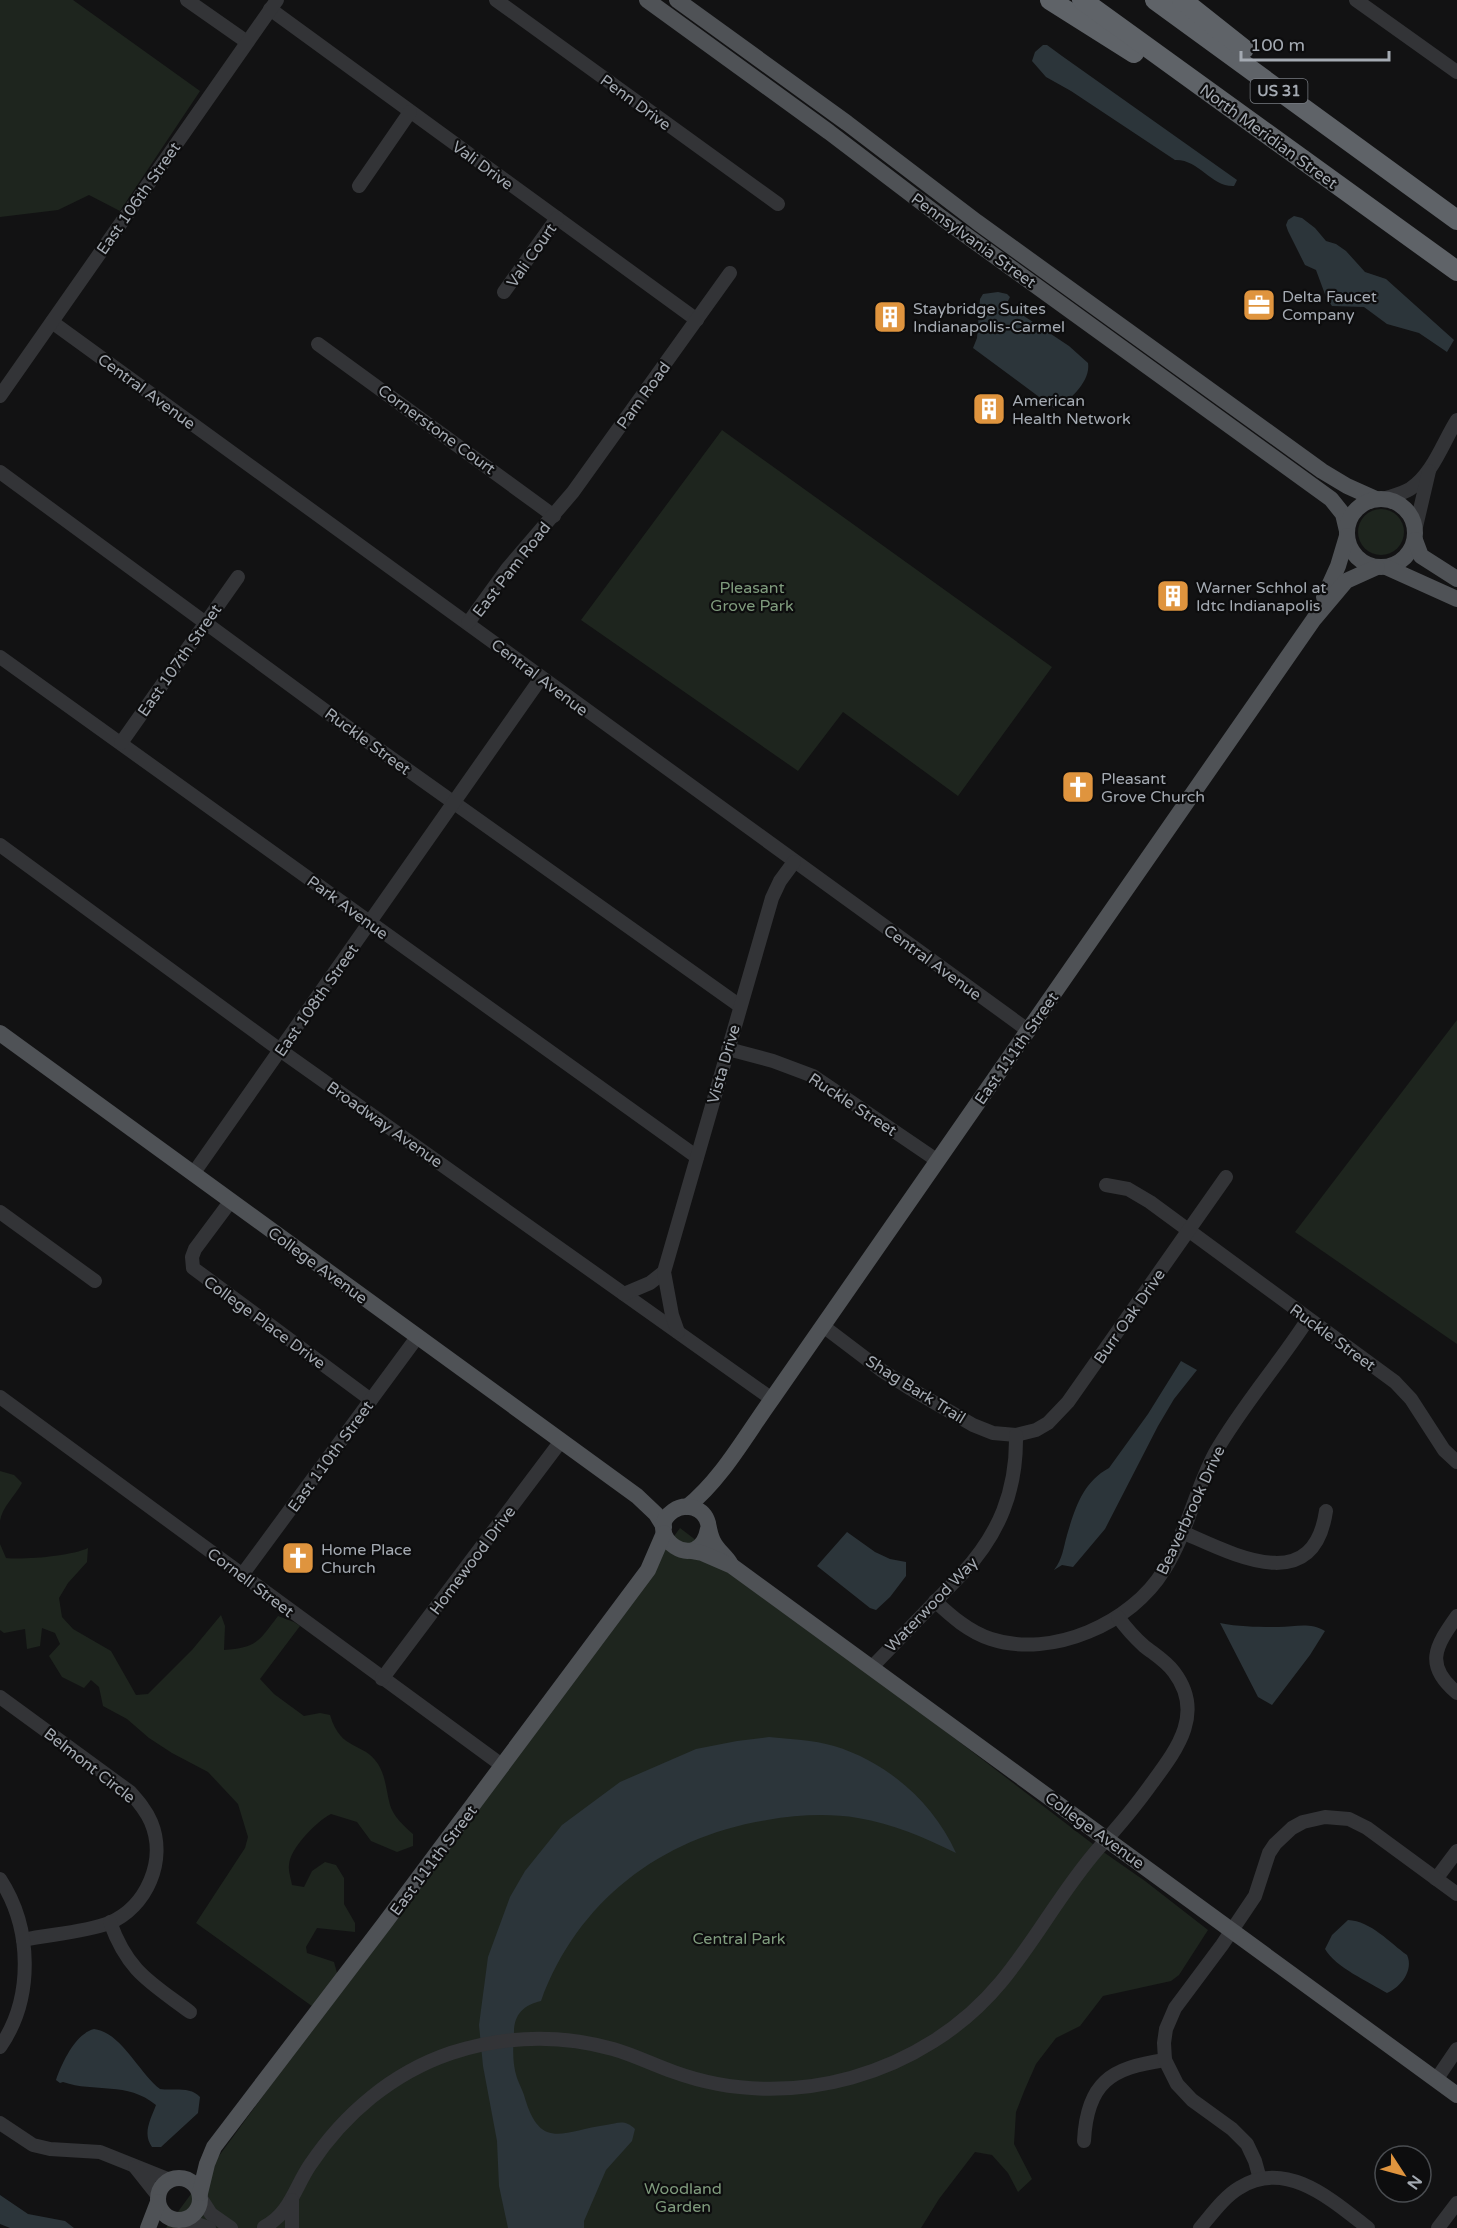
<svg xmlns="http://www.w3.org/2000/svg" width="1457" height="2228" viewBox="0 0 1457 2228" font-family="'Varela Round',sans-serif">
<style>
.green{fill:#1e251e}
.water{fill:#2c353a}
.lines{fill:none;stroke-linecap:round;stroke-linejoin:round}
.minor{stroke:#333437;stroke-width:14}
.major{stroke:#4f5256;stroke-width:16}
.highway{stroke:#5f6368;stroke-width:20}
.labels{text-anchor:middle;stroke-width:4.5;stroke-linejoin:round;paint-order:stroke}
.shield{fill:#0d0d0e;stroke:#777b81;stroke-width:1.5}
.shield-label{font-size:15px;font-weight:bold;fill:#a4aab2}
.street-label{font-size:16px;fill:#a4aab2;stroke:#0d0d0e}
.poi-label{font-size:16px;fill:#a4aab2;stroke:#0d0d0e;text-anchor:start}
.park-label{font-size:16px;fill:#7f9b7d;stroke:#0d0d0e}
</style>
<rect width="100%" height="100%" fill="#121213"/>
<!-- green -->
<g class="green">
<path d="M0,0h73l127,91 -80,120 -31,-16 -31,15 -58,7z"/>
<path d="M722,430l330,237 -94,129 -115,-84 -45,59 -217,-151z"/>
<circle cx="1381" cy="532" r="23"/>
<path d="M1457,1020v324l-162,-112z"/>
<path d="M0,1471l14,4 8,8c-7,13 -20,24 -22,38z"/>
<path d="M680,1528l422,323 43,30 63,49 -29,45 -8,6 -68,15 -23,30 -24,12 -20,26 -11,25 -9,23 -2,32 18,35 -14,13 -10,-19 -16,-18 -17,-3 -36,47 -18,29h-755z"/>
<path d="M0,1544l6,14c18,2 66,-2 82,-10l-1,14 -19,21 -9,15 3,19 11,12 38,22 25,44 12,-1 44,-44 29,-35 4,11 -1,24c33,-2 35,-9 54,-34l16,6 6,4 -40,53 14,15 30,22 16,-3 10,2c11,37 33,26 48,49 8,13 8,26 12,41 3,11 14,21 23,29v12l-16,6 -26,-11 -14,-19 -26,-8c-14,7 -41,34 -42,51 -1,6 2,14 3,20l12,2 8,-16 13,-9 11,3 8,13v26l11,19v9l-38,-4 -11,19 1,6 27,9 3,11 -21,36 -120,-86 49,-75 3,-11 -10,-33 -30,-32 -36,-19 -23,-15 -22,-19 -24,-13 -4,-19 -8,-7 -7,8 -22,-11 -13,-21 11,-12 -5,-11 -13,-5 -2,18 -13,3 -2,-20 -21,4 -4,-3z"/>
</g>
<!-- water -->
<g class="water">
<path d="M1043,45h4l15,11 175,124 -3,6c-23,1 -35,-27 -59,-26l-104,-69 -25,-14 -14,-16 3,-9z"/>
<path d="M1294,216l8,2 13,10 11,13 10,3 10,7 19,21 21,7 68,61 -7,12 -28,-19 -32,-9 -23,-17 -32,-1 -6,-9 -10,-27 -11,-5 -17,-34 -2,-6 2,-5z"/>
<path d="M998,292l9,2 3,3 -2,4 4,7 57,38 19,17c3,18 -19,39 -34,45l-81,-60 4,-10 3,-39 3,-5z"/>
<path d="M1181,1361l16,9 -23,29 -16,27 -53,103 -32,38 -11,-2 -8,5c9,-12 9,-21 13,-35 8,-27 16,-53 42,-67l39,-54z"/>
<path d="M847,1532l28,20 15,7 16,3v14l-16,21 -14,13 -6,-2 -53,-42z"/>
<path d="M1220,1623c20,4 39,4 58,4 18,0 31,-5 47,4l-15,24 -38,50 -14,-8z"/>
<path d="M769,1737c21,2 44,3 65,9 53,16 99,56 122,107 -32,-16 -63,-29 -98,-35 -30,-5 -61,-3 -91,2 -105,17 -189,80 -226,181 -17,4 -27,13 -27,31 -1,15 -2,31 3,46 2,6 5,11 7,17 16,57 38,36 82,30 12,-2 19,-6 29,4l-3,12 -26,29 -22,51v7h-76l-9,-42 -2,-45 -14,-75 -4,-41 9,-68 22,-60 15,-26 37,-46 58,-43 76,-33 41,-8z"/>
<path d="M1348,1920c23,1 42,23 59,35 7,15 -6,32 -20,38 -18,-11 -52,-26 -62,-44l7,-14z"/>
<path d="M94,2029c27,3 45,44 66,60 13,2 30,-3 40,8l-2,16 -37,34h-9c-10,-14 -1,-28 4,-42 -29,-24 -61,-12 -93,-23l-3,1 -4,-3c6,-17 19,-46 38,-51z"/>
<path d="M0,2195l28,19 37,7 9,7h-64l-10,-4z"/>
</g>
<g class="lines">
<!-- minor -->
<g class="minor">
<path d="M187,0l60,42"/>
<path d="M496,0l282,204"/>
<path d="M1356,0l101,72"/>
<path d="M270,9l427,311"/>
<path d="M359,186l51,-74"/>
<path d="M504,292l53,-74"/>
<path d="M52,322l977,709"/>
<path d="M318,344l236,172"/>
<path d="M0,396l277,-396"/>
<path d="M0,472l346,254 394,280"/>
<path d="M1383,499c9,-3 19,-5 27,-10 23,-15 33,-47 47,-69"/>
<path d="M1415,531l14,-60"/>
<path d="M468,623l39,-54 66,-77 157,-219"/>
<path d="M0,657l697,500"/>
<path d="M121,743l117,-166"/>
<path d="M0,845l280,205 492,349"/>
<path d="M728,1049l45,12 40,15 125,85"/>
<path d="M193,1174l348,-496"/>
<path d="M1106,1185l22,4 22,13 245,180 16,17 33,51 13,12"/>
<path d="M230,1202l-35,47 -3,8 1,11 178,132"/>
<path d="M0,1212l95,69"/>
<path d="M624,1294l26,-11 14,-11"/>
<path d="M823,1326l58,44 30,19 62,36 20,8 23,2 20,-5 12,-7 20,-21 158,-225"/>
<path d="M678,1332l-6,-17 -8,-43 108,-374 8,-17 14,-19"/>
<path d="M0,1397l503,369"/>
<path d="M1182,1532c49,21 131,67 144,-21"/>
<path d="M242,1575l176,-239"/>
<path d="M935,1601c16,15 34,31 56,38 61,20 141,-16 173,-69 23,-36 31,-80 51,-117 26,-46 64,-89 93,-134"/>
<path d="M1457,1616c-22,31 -33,49 0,77"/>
<path d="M871,1668l91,-94c37,-40 55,-83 54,-139"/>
<path d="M382,1679l179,-238"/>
<path d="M0,1697l130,95c8,9 16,18 21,30 16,38 -4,85 -42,101 -27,10 -58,11 -86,17"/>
<path d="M0,1879c32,49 34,119 0,168"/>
<path d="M1436,1879l21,-28"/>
<path d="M110,1922c18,50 40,60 80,90"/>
<path d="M1436,2080l21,-31"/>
<path d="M0,2123l33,22 17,4 50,3 70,28"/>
<path d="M1084,2141c3,-59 27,-73 81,-81"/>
<path d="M135,2167l23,29"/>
<path d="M1260,2179l-5,-18 -8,-17 -15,-15 -40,-29 -15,-16 -12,-24 -1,-17 2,-14 9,-21 47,-63 33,-49 14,-43 6,-9 17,-16 11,-6 22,-5 24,2 18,9 90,66"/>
<path d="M200,2197l11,17 20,14"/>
<path d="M184,2220l25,8"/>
<path d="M264,2227c26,-13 31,-40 46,-62 34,-51 82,-92 141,-112 53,-17 109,-19 162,-4 21,6 41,16 61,23 115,42 250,3 327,-90 35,-42 61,-92 97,-133 19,-21 37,-42 54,-66 25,-34 53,-70 22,-111 -8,-11 -20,-18 -30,-26 -10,-9 -18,-18 -26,-29"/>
<path d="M292,2228v-28"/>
<path d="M1200,2228c12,-14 24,-31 39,-40 47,-30 93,12 129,40"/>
<path d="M1438,2228l19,-25"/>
</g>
<!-- major -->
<g class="major">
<path d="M647,0l182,132 113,86 389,281 12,15 4,17"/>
<path d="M677,0l170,123 130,99 345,249 25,15 29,13"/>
<circle cx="1381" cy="533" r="34"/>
<path d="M1415,540l6,16 36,23"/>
<path d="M1386,567l71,32"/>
<path d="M1324,597l14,-31 9,-30"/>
<path d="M0,1033l637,463 19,18 8,13"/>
<path d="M687,1507c35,-28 59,-72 85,-108l542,-780 32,-38 31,-14"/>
<path d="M708,1529c-9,48 -68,5 -35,-18 13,-9 31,-3 35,12 1,6 2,12 5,18 4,9 12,14 17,22"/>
<path d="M691,1551l11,2 30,13 725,529"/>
<circle cx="179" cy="2199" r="21"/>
<path d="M200,2193l7,-29 7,-17 170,-223 264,-354 16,-37"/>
<path d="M148,2228l10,-26"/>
</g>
<!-- highway -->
<g class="highway">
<path d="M1050,0l84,53"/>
<path d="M1082,0l375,271"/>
<path d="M1155,0l302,220"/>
<path d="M1182,0l62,49"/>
</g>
</g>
<!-- icons -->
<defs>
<symbol id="office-square" viewBox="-11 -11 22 22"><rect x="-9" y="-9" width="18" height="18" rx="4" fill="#df943e" stroke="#0d0d0e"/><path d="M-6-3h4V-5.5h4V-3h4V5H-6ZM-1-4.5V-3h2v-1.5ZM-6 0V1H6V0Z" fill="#fff"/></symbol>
<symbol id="building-square" viewBox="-11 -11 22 22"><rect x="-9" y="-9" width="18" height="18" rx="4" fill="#df943e" stroke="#0d0d0e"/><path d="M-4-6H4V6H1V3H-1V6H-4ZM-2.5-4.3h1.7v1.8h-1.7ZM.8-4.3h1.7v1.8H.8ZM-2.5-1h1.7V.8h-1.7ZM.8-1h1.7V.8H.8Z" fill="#fff"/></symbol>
<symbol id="church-square" viewBox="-11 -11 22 22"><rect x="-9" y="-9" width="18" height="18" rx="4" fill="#df943e" stroke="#0d0d0e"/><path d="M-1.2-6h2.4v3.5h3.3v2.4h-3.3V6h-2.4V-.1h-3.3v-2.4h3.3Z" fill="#fff"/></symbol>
</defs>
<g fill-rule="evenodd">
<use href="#office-square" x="1240" y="286" width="38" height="38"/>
<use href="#building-square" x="871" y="298" width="38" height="38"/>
<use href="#building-square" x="970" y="390" width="38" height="38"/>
<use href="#building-square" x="1154" y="577" width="38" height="38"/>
<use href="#church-square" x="1059" y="768" width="38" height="38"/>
<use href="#church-square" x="279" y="1539" width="38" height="38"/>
</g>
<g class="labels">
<!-- shield labels -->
<rect class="shield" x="1250.5" y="79" width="57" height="24" rx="4.5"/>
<g class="shield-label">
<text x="1279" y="96">US 31</text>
</g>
<!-- street labels -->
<g class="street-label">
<text transform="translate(636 102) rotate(36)" y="6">Penn Drive</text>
<text transform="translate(1269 136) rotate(36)" y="6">North Meridian Street</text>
<text transform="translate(483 165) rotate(36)" y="6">Vali Drive</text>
<text transform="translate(138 198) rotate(-55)" y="6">East 106th Street</text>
<text transform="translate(974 240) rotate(36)" y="6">Pennsylvania Street</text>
<text transform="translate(531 255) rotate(-55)" y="6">Vali Court</text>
<text transform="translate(147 391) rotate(36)" y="6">Central Avenue</text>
<text transform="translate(643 395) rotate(-54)" y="6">Pam Road</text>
<text transform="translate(437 429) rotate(36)" y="6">Cornerstone Court</text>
<text transform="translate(511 569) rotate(-52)" y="6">East Pam Road</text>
<text transform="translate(179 660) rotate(-55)" y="6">East 107th Street</text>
<text transform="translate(540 677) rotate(37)" y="6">Central Avenue</text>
<text transform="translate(368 741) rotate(36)" y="6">Ruckle Street</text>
<text transform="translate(348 907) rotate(36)" y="6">Park Avenue</text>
<text transform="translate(933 962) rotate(36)" y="6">Central Avenue</text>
<text transform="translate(316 1000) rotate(-55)" y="6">East 108th Street</text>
<text transform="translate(1016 1048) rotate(-55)" y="6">East 111th Street</text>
<text transform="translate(723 1064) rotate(-74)" y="6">Vista Drive</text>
<text transform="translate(853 1104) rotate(33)" y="6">Ruckle Street</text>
<text transform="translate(385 1124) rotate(35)" y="6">Broadway Avenue</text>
<text transform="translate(318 1265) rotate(36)" y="6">College Avenue</text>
<text transform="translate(1129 1316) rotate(-55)" y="6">Burr Oak Drive</text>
<text transform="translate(265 1322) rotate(36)" y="6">College Place Drive</text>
<text transform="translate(1333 1337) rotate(36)" y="6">Ruckle Street</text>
<text transform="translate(916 1389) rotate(32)" y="6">Shag Bark Trail</text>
<text transform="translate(330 1456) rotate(-54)" y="6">East 110th Street</text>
<text transform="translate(1190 1510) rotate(-65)" y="6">Beaverbrook Drive</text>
<text transform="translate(472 1560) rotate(-53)" y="6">Homewood Drive</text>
<text transform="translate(251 1582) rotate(37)" y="6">Cornell Street</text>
<text transform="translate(931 1604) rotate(-46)" y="6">Waterwood Way</text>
<text transform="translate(90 1765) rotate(38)" y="6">Belmont Circle</text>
<text transform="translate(1095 1830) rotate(36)" y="6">College Avenue</text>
<text transform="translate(433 1860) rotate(-53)" y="6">East 111th Street</text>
</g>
<!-- poi labels -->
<g class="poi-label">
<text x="1282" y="302">Delta Faucet<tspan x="1282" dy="18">Company</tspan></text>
<text x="913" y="314">Staybridge Suites<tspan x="913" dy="18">Indianapolis-Carmel</tspan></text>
<text x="1012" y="406">American<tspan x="1012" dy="18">Health Network</tspan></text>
<text x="1196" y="593">Warner Schhol at<tspan x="1196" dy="18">Idtc Indianapolis</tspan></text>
<text x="1101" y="784">Pleasant<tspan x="1101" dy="18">Grove Church</tspan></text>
<text x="321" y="1555">Home Place<tspan x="321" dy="18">Church</tspan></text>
</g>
<!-- park labels -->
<g class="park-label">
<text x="752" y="593">Pleasant<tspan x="752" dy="18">Grove Park</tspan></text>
<text x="739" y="1944">Central Park</text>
<text x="683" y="2194">Woodland<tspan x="683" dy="18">Garden</tspan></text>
</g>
</g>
<!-- north arrow -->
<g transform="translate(1403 2174) rotate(126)"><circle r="28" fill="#0d0d0e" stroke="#494c50" stroke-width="1.5"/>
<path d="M0-4.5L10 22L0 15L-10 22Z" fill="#df943e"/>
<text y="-9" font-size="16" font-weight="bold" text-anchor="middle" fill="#a4aab2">N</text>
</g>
<!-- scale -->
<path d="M1241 51v9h148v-9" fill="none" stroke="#a4aab2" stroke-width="3"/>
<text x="1250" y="51" font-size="18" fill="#a4aab2" stroke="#0d0d0e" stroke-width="4.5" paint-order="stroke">100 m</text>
</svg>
